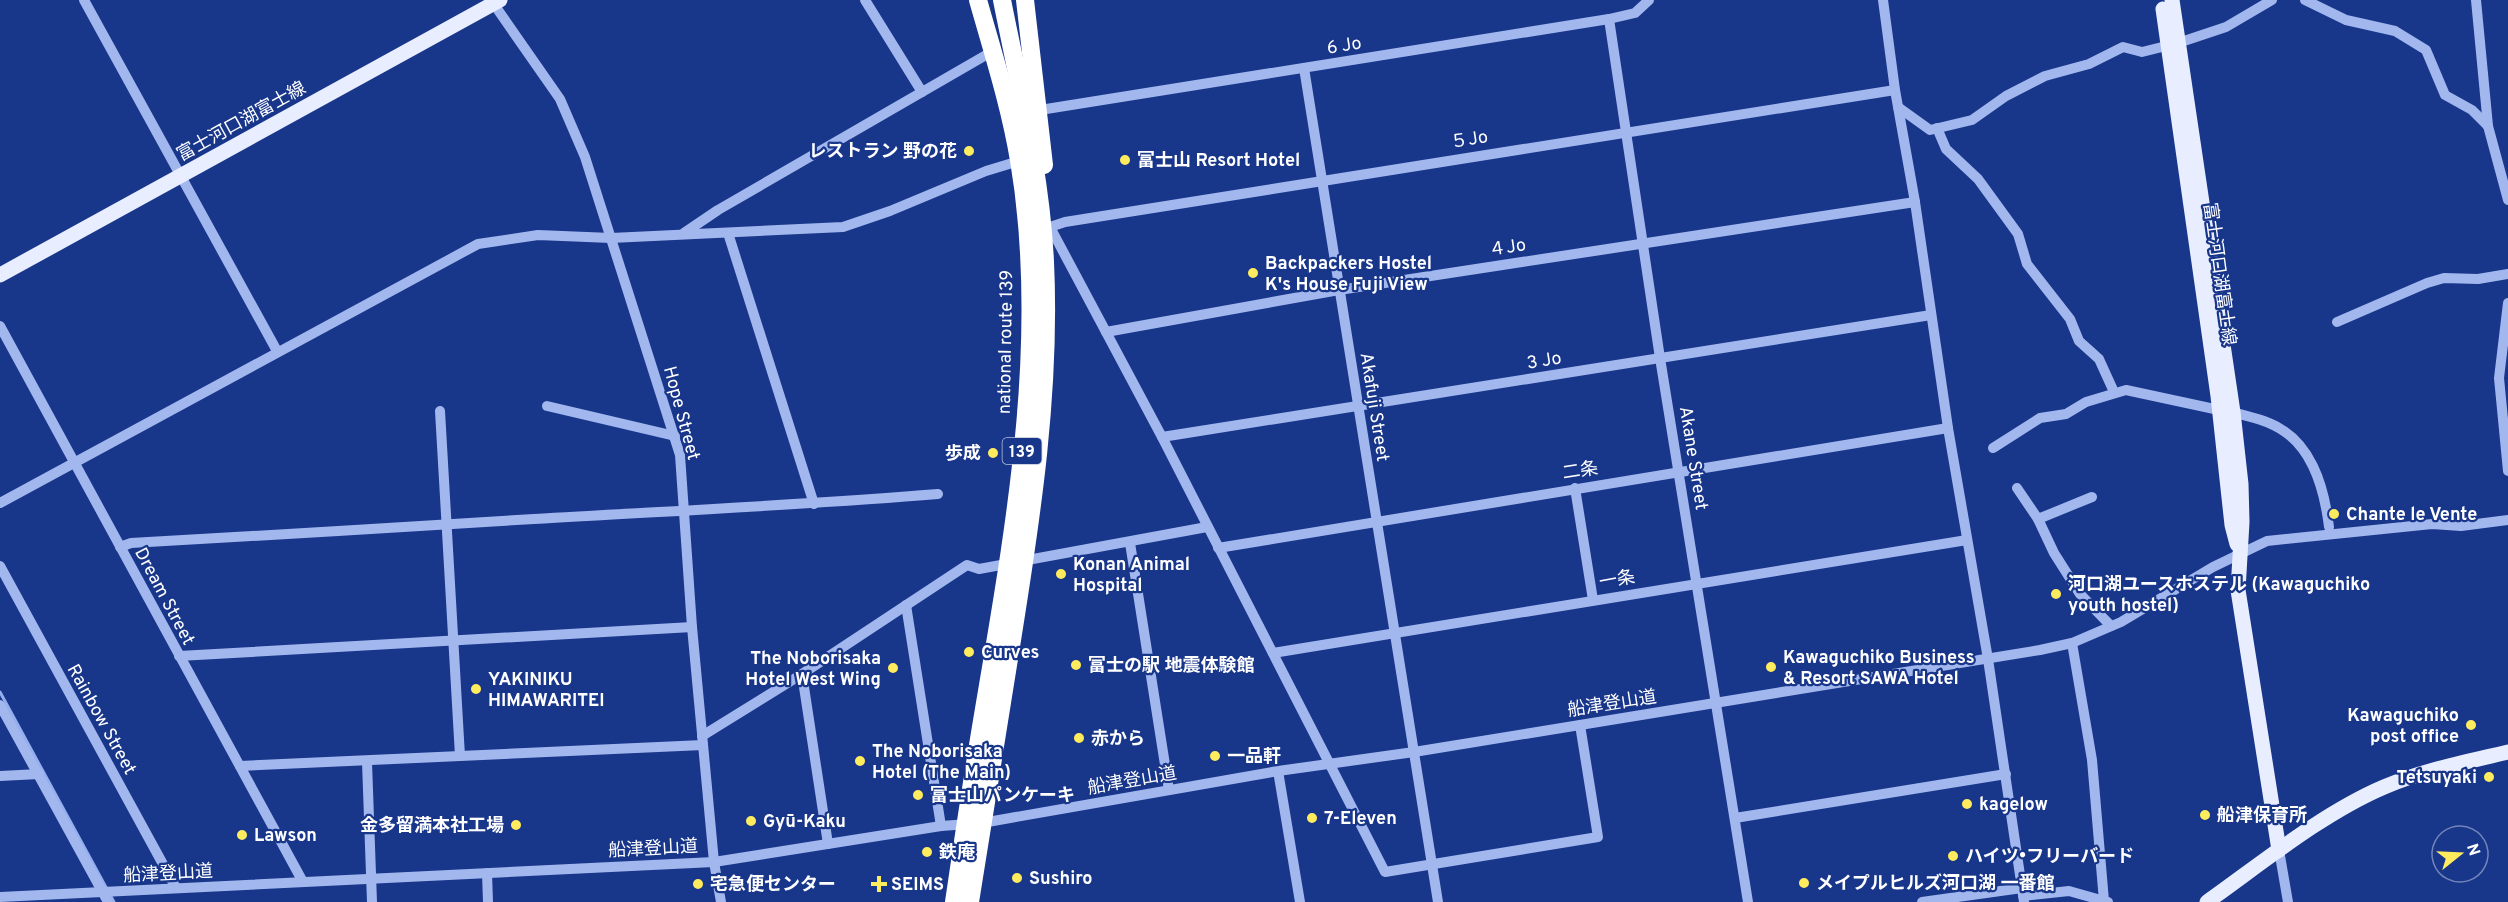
<svg xmlns="http://www.w3.org/2000/svg" width="2508" height="902" viewBox="0 0 2508 902" font-family="Overpass,'Noto Sans JP',sans-serif">
<style>
.lines{fill:none;stroke-linecap:round;stroke-linejoin:round}
.stream{stroke:#94aff0;stroke-width:3}
.minor{stroke:#a2b7ee;stroke-width:10}
.major{stroke:#e8edff;stroke-width:15}
.highway{stroke:#fff;stroke-width:18}
.poi-dot{fill:#ffec5e;stroke:#18368a;stroke-width:2}
.labels{text-anchor:middle;stroke-width:4.5;stroke-linejoin:round;paint-order:stroke}
.shield{fill:#18368a;stroke:#bac3dc;stroke-width:1.5}
.shield-label{font-size:16px;font-weight:bold;fill:#fff}
.street-label{font-size:18px;fill:#fff;stroke:#18368a}
.poi-label{font-size:18px;font-weight:bold;fill:#fff;stroke:#18368a;text-anchor:start}
</style>
<rect width="100%" height="100%" fill="#18368a"/>
<g class="lines">
<!-- stream -->
<path class="stream" d="M0,692l114,210"/>
<!-- minor -->
<g class="minor">
<path d="M84,0l193,351"/>
<path d="M491,0l69,99 25,58 95,298 12,172 22,235 7,40"/>
<path d="M865,0l57,92"/>
<path d="M1883,0l12,90 20,112 33,226 40,231 36,243"/>
<path d="M2305,0l41,20 49,11 31,19 19,45 27,15 16,16"/>
<path d="M2476,0l12,126 20,74"/>
<path d="M1609,19l51,339 88,544"/>
<path d="M1304,68l134,834"/>
<path d="M1898,107l32,23 42,-10 34,-24 39,-20 44,-12 34,-17 19,5 36,-9 48,-16 46,-27"/>
<path d="M1040,110l569,-91 26,-6 14,-13"/>
<path d="M1937,128l9,21 32,30 40,55 9,30 43,55 9,22 20,18 15,33"/>
<path d="M684,233l34,-23 275,-159"/>
<path d="M728,233l86,271"/>
<path d="M2508,303l-9,75 9,93"/>
<path d="M2337,322l90,-39 17,-5 34,1 30,-5"/>
<path d="M0,326l303,556"/>
<path d="M1106,332l233,-42 576,-88"/>
<path d="M547,406l128,30"/>
<path d="M440,411l20,345"/>
<path d="M2233,412c12,4 25,6 36,11 42,17 55,63 60,104"/>
<path d="M1162,437l769,-122"/>
<path d="M1993,448l47,-30 26,-4 20,-12 40,-12 93,20"/>
<path d="M1575,488l18,112"/>
<path d="M2017,488l21,31 16,34 26,41 31,32"/>
<path d="M0,503l478,-259 60,-9 73,3 232,-11 47,-16 96,-40 33,-10"/>
<path d="M2038,519l54,-22"/>
<path d="M1130,543l39,247"/>
<path d="M120,547l11,-4c134,-7 269,-16 403,-24 135,-8 270,-14 404,-25"/>
<path d="M1218,548l730,-120"/>
<path d="M0,566l176,322"/>
<path d="M906,605l35,221"/>
<path d="M2072,643l20,117 12,141"/>
<path d="M1273,653l694,-113"/>
<path d="M179,656l513,-29"/>
<path d="M802,674l26,170"/>
<path d="M0,705l108,197"/>
<path d="M1580,725l18,112 -213,35 -223,-435 -112,-210 15,-5 830,-132"/>
<path d="M702,736l100,-62 165,-109 12,4 228,-42"/>
<path d="M367,762l5,140"/>
<path d="M240,766l463,-21"/>
<path d="M1278,771l22,131"/>
<path d="M0,776l39,-2"/>
<path d="M1735,818l271,-44"/>
<path d="M2279,850l9,52"/>
<path d="M487,873l1,29"/>
<path d="M2023,896l46,-5 39,11"/>
<path d="M0,897l714,-35 227,-36 41,-3 296,-52 136,-19 626,-102 32,-7 49,-21 92,-55 54,-26 165,-17 29,2 47,-6"/>
<path d="M1922,902l100,-14"/>
</g>
<!-- major -->
<g class="major">
<path d="M2172,0l61,412 8,72 1,38 -4,68 41,260"/>
<path d="M2163,9l55,387 14,129 5,19"/>
<path d="M0,275l500,-275"/>
<path d="M2207,902c55,-39 116,-89 177,-115 40,-17 82,-25 124,-35"/>
</g>
<!-- highway -->
<g class="highway">
<path d="M1025,0l19,165"/>
<path d="M954,902c8,-54 16,-109 25,-163 31,-188 72,-388 40,-579 -9,-54 -26,-107 -41,-160"/>
<path d="M970,902c14,-87 28,-175 42,-262 20,-125 39,-251 33,-378 -4,-88 -26,-176 -43,-262"/>
</g>
</g>
<!-- markers -->
<g class="poi-dot">
<circle cx="969" cy="151" r="6"/>
<circle cx="1125" cy="160" r="6"/>
<circle cx="1253" cy="273" r="6"/>
<circle cx="993" cy="453" r="6"/>
<circle cx="2334" cy="514" r="6"/>
<circle cx="1061" cy="574" r="6"/>
<circle cx="2056" cy="594" r="6"/>
<circle cx="969" cy="652" r="6"/>
<circle cx="1076" cy="665" r="6"/>
<circle cx="1771" cy="667" r="6"/>
<circle cx="893" cy="668" r="6"/>
<circle cx="476" cy="689" r="6"/>
<circle cx="2471" cy="725" r="6"/>
<circle cx="1079" cy="738" r="6"/>
<circle cx="1215" cy="756" r="6"/>
<circle cx="860" cy="761" r="6"/>
<circle cx="2489" cy="777" r="6"/>
<circle cx="918" cy="795" r="6"/>
<circle cx="1967" cy="804" r="6"/>
<circle cx="2205" cy="815" r="6"/>
<circle cx="1312" cy="818" r="6"/>
<circle cx="751" cy="821" r="6"/>
<circle cx="516" cy="825" r="6"/>
<circle cx="242" cy="835" r="6"/>
<circle cx="927" cy="852" r="6"/>
<circle cx="1953" cy="856" r="6"/>
<circle cx="1017" cy="878" r="6"/>
<circle cx="1804" cy="883" r="6"/>
<circle cx="698" cy="884" r="6"/>
<path d="M876 875h6v6h6v6h-6v6h-6v-6h-6v-6h6z"/>
</g>
<g class="labels">
<!-- shield labels -->
<rect class="shield" x="1002.5" y="438" width="39" height="26" rx="4.5"/>
<g class="shield-label">
<text x="1022" y="457">139</text>
</g>
<!-- street labels -->
<g class="street-label">
<text transform="translate(1344 45) rotate(-9)" y="6">6 Jo</text>
<text transform="translate(241 121) rotate(-29)" y="6">富士河口湖富士線</text>
<text transform="translate(1469 139) rotate(-9)" y="6">５Jo</text>
<text transform="translate(1507 247) rotate(-9)" y="6">４Jo</text>
<text transform="translate(2220 274) rotate(82)" y="6">富士河口湖富士線</text>
<text transform="translate(1005 342) rotate(-89)" y="6">national route 139</text>
<text transform="translate(1544 360) rotate(-9)" y="6">3 Jo</text>
<text transform="translate(1375 407) rotate(81)" y="6">Akafuji Street</text>
<text transform="translate(682 413) rotate(75)" y="6">Hope Street</text>
<text transform="translate(1694 458) rotate(81)" y="6">Akane Street</text>
<text transform="translate(1580 470) rotate(-9)" y="6">二条</text>
<text transform="translate(1617 579) rotate(-10)" y="6">一条</text>
<text transform="translate(165 596) rotate(62)" y="6">Dream Street</text>
<text transform="translate(1612 703) rotate(-9)" y="6">船津登山道</text>
<text transform="translate(102 719) rotate(61)" y="6">Rainbow Street</text>
<text transform="translate(1132 780) rotate(-10)" y="6">船津登山道</text>
<text transform="translate(653 848) rotate(-3)" y="6">船津登山道</text>
<text transform="translate(168 873) rotate(-3)" y="6">船津登山道</text>
</g>
<!-- poi labels -->
<g class="poi-label">
<text x="957" y="157" text-anchor="end">レストラン 野の花</text>
<text x="1137" y="166">富士山 Resort Hotel</text>
<text x="1265" y="269">Backpackers Hostel<tspan x="1265" dy="21">K's House Fuji View</tspan></text>
<text x="981" y="459" text-anchor="end">歩成</text>
<text x="2346" y="520">Chante le Vente</text>
<text x="1073" y="570">Konan Animal<tspan x="1073" dy="21">Hospital</tspan></text>
<text x="2068" y="590">河口湖ユースホステル (Kawaguchiko<tspan x="2068" dy="21">youth hostel)</tspan></text>
<text x="981" y="658">Curves</text>
<text x="1783" y="663">Kawaguchiko Business<tspan x="1783" dy="21">&amp; Resort SAWA Hotel</tspan></text>
<text x="881" y="664" text-anchor="end">The Noborisaka<tspan x="881" dy="21">Hotel West Wing</tspan></text>
<text x="1088" y="671">富士の駅 地震体験館</text>
<text x="488" y="685">YAKINIKU<tspan x="488" dy="21">HIMAWARITEI</tspan></text>
<text x="2459" y="721" text-anchor="end">Kawaguchiko<tspan x="2459" dy="21">post office</tspan></text>
<text x="1091" y="744">赤から</text>
<text x="872" y="757">The Noborisaka<tspan x="872" dy="21">Hotel (The Main)</tspan></text>
<text x="1227" y="762">一品軒</text>
<text x="2477" y="783" text-anchor="end">Tetsuyaki</text>
<text x="930" y="801">富士山パンケーキ</text>
<text x="1979" y="810">kagelow</text>
<text x="2217" y="821">船津保育所</text>
<text x="1324" y="824">7-Eleven</text>
<text x="763" y="827">Gyū-Kaku</text>
<text x="504" y="831" text-anchor="end">金多留満本社工場</text>
<text x="254" y="841">Lawson</text>
<text x="939" y="858">鉄庵</text>
<text x="1965" y="862">ハイツ•フリーバード</text>
<text x="1029" y="884">Sushiro</text>
<text x="1816" y="889">メイプルヒルズ河口湖 一番館</text>
<text x="710" y="890">宅急便センター</text>
<text x="891" y="890">SEIMS</text>
</g>
</g>
<!-- north arrow -->
<g transform="translate(2460 854) rotate(72)"><circle r="28" fill="#18368a" stroke="#7486b9" stroke-width="1.5"/>
<path d="M0-4.5L10 22L0 15L-10 22Z" fill="#ffec5e"/>
<text y="-9" font-size="16" font-weight="bold" text-anchor="middle" fill="#ffffff">N</text>
</g>
</svg>
